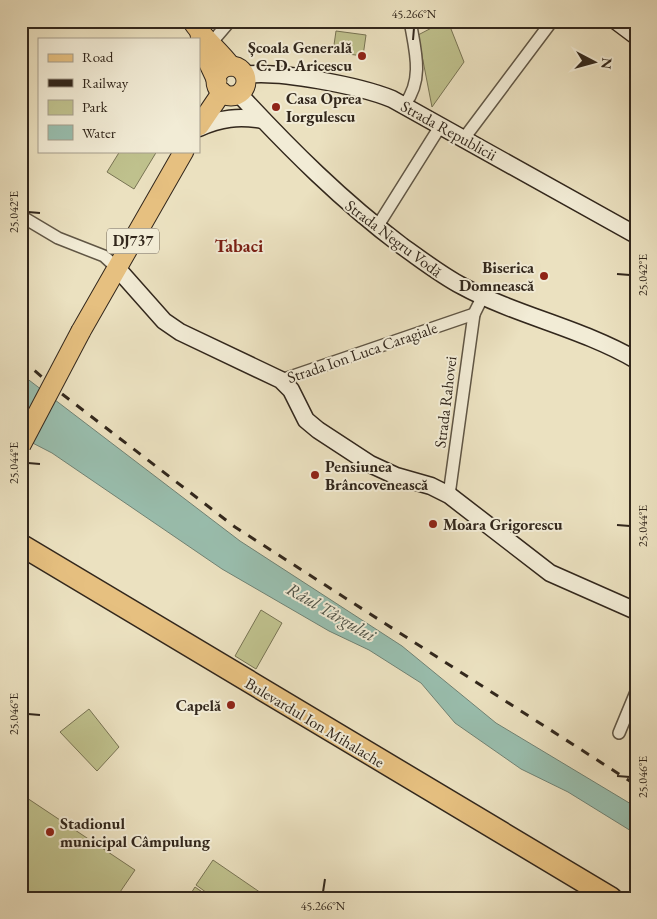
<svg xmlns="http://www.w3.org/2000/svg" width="657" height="919" viewBox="0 0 657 919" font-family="'EB Garamond',serif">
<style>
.green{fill:#bfc18d;stroke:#787454}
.water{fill:#99beae;stroke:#708274}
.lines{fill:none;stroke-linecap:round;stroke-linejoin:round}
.street-casing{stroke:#605645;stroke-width:14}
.secondary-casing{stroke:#32271c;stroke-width:19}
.primary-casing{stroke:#32271c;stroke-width:21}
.highway-casing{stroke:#32271c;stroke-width:24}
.street{stroke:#f2ecd6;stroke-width:11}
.secondary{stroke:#f2ecd6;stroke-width:16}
.primary{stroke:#e6c080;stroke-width:19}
.highway{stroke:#e6c080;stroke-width:21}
.rail{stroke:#32271c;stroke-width:3;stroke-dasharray:9 9;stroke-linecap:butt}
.primary-bridge-casing{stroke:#32271c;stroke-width:21;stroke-linecap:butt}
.primary-bridge{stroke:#e6c080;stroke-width:19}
.ticks{fill:none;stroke:#32271c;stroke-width:2}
.poi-dot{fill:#8f2418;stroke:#f2ecd6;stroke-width:2}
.labels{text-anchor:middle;stroke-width:4;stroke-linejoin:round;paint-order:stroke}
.shield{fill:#f2ecd6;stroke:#6c6254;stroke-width:1}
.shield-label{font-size:15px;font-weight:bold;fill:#32271c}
.poi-label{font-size:16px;font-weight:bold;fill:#32271c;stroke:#f2ecd6;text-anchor:start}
.street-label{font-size:16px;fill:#32271c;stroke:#f2ecd6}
.neighbourhood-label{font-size:18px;font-weight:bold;fill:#7a1f14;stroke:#f2ecd6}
.water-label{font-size:18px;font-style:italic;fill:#515448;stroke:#f2ecd6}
.neatline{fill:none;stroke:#32271c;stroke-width:2}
.ticks-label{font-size:12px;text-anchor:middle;fill:#32271c}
</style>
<rect width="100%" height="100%" fill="#ebe1c0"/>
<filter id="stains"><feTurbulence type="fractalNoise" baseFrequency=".004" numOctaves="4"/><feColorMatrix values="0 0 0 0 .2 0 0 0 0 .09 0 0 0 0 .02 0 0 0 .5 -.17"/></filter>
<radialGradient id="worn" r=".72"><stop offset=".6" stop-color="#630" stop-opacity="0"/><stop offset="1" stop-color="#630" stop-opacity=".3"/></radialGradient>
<!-- green -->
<g class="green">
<path d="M445,21l8,1 -2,7 13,33 -32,45 -14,-72z"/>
<path d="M336,31l30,4 -3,21 -30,-4z"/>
<path d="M120,151h37l-23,38 -27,-17z"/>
<path d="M261,610l21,13 -26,46 -21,-13z"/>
<path d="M89,709l30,38 -22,24 -37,-39z"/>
<path d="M21,794l114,76 -19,28h-95z"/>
<path d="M213,860l51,35 -2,3h-48l-18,-13z"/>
<path d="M195,887l16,11h-23z"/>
</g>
<!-- water -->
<path class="water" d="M21,374l219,167 162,105 94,77 140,84v27l-68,-42 -47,-23 -66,-46 -34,-40 -52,-33 -40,-19 -107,-62 -170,-116 -31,-16z"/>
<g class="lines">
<defs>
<g id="street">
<path d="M212,42l18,-21"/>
<path d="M405,104c19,-25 10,-54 5,-83"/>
<path d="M465,137l87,-116"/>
<path d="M21,216l37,22 46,18 13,12"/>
<path d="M377,227l64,-102"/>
<path d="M281,380l193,-66 9,-18"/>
<path d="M449,495l25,-181"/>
<path d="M619,733l17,-41"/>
</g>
<g id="secondary">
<path d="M616,21l20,15"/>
<path d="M245,75c34,-5 115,11 147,24l244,136"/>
<path d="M239,94c51,55 103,107 163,152 20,14 39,29 60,40 55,30 119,42 174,74"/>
<path d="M199,128c21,-10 40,-12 64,-8"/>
<path d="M117,268l47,53 16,11 101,48 10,10 15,30 12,10 52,34 26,12 35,10 18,9 101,78 86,38"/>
</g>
<g id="primary">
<path d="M192,21c11,17 27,29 39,45"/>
<path d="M200,34l3,17 14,30"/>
<circle cx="231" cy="81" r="15"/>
<path d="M199,126l23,-34"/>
<path d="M81,331l103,-180"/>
</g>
<path id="highway" d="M21,545l590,353"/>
</defs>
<!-- street casing -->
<use href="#street" class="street-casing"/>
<!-- secondary casing -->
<use href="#secondary" class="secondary-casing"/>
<!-- primary casing -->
<use href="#primary" class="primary-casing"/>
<!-- highway casing -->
<use href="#highway" class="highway-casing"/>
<!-- street -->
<use href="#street" class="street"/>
<!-- secondary -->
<use href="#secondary" class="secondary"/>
<!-- primary -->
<use href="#primary" class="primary"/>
<!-- highway -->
<use href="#highway" class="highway"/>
<!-- rail -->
<path class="rail" d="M21,359l41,35 173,133 401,258"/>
<defs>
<path id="primary-bridge" d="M21,445l60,-114"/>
</defs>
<!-- primary-bridge casing -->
<use href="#primary-bridge" class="primary-bridge-casing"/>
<!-- primary-bridge -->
<use href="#primary-bridge" class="primary-bridge"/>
</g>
<!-- ticks -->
<path class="ticks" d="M413,40l1,-12M28,212l12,1M617,274l13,1M28,463l12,1M617,525l13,1M28,714l12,1M617,776l13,1M323,892l2,-13"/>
<!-- markers -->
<g class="poi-dot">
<circle cx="362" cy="56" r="5"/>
<circle cx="276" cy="107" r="5"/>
<circle cx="544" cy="276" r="5"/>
<circle cx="315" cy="475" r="5"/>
<circle cx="433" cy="524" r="5"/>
<circle cx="231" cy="705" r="5"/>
<circle cx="50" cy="832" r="5"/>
</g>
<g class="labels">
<!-- shield labels -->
<rect class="shield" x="107" y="228.5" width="52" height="25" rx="4"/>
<g class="shield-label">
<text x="133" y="246">DJ737</text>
</g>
<!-- poi labels -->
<g class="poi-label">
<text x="352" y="53" text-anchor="end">Școala Generală<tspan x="352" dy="18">C. D. Aricescu</tspan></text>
<text x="286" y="104">Casa Oprea<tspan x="286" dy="18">Iorgulescu</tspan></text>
<text x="534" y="273" text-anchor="end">Biserica<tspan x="534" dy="18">Domnească</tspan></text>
<text x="325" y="472">Pensiunea<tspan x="325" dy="18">Brâncovenească</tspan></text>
<text x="443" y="530">Moara Grigorescu</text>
<text x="221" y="711" text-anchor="end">Capelă</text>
<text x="60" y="829">Stadionul<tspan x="60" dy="18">municipal Câmpulung</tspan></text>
</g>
<!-- street labels -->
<g class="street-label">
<text transform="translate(449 130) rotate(29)" y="6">Strada Republicii</text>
<text transform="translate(394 238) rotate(37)" y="6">Strada Negru Vodă</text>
<text transform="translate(362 352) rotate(-19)" y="6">Strada Ion Luca Caragiale</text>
<text transform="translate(445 402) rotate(-83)" y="6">Strada Rahovei</text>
<text transform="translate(315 722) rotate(31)" y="6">Bulevardul Ion Mihalache</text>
</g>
<!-- neighbourhood labels -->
<g class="neighbourhood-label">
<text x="239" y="252">Tabaci</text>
</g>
<!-- water labels -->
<g class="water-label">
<text transform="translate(331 612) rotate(30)" y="6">Râul Târgului</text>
</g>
</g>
<!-- margin -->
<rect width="657" height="919" fill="none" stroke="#ebe1c0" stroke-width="55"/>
<!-- legend -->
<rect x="38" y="38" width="162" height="115" fill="#f2ecd6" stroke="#a59d8c"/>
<rect x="48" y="54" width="25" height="8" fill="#e6c080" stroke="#a59d8c"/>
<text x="82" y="62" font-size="15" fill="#32271c">Road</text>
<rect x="48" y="79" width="25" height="8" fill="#32271c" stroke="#a59d8c"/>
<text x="82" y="88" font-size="15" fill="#32271c">Railway</text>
<rect x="48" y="100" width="25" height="15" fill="#bfc18d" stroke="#a59d8c"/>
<text x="82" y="112" font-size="15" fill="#32271c">Park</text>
<rect x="48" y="125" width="25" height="15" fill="#99beae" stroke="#a59d8c"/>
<text x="82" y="138" font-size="15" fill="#32271c">Water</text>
<!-- north arrow -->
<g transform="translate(594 62) rotate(96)" stroke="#f2ecd6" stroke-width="4" paint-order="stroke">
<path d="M0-4L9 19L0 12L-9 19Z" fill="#32271c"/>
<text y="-8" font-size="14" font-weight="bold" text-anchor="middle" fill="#32271c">N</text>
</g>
<rect x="28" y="28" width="602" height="864" class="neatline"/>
<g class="ticks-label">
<text x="414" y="18">45.266°N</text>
<text transform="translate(14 212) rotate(-90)" y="4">25.042°E</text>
<text transform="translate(643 275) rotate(-90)" y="4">25.042°E</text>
<text transform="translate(14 463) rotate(-90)" y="4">25.044°E</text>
<text transform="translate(643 526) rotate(-90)" y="4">25.044°E</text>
<text transform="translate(14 714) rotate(-90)" y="4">25.046°E</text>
<text transform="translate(643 777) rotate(-90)" y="4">25.046°E</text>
<text x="323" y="910">45.266°N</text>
</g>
<rect width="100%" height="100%" filter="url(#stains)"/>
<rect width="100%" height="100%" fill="url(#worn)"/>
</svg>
